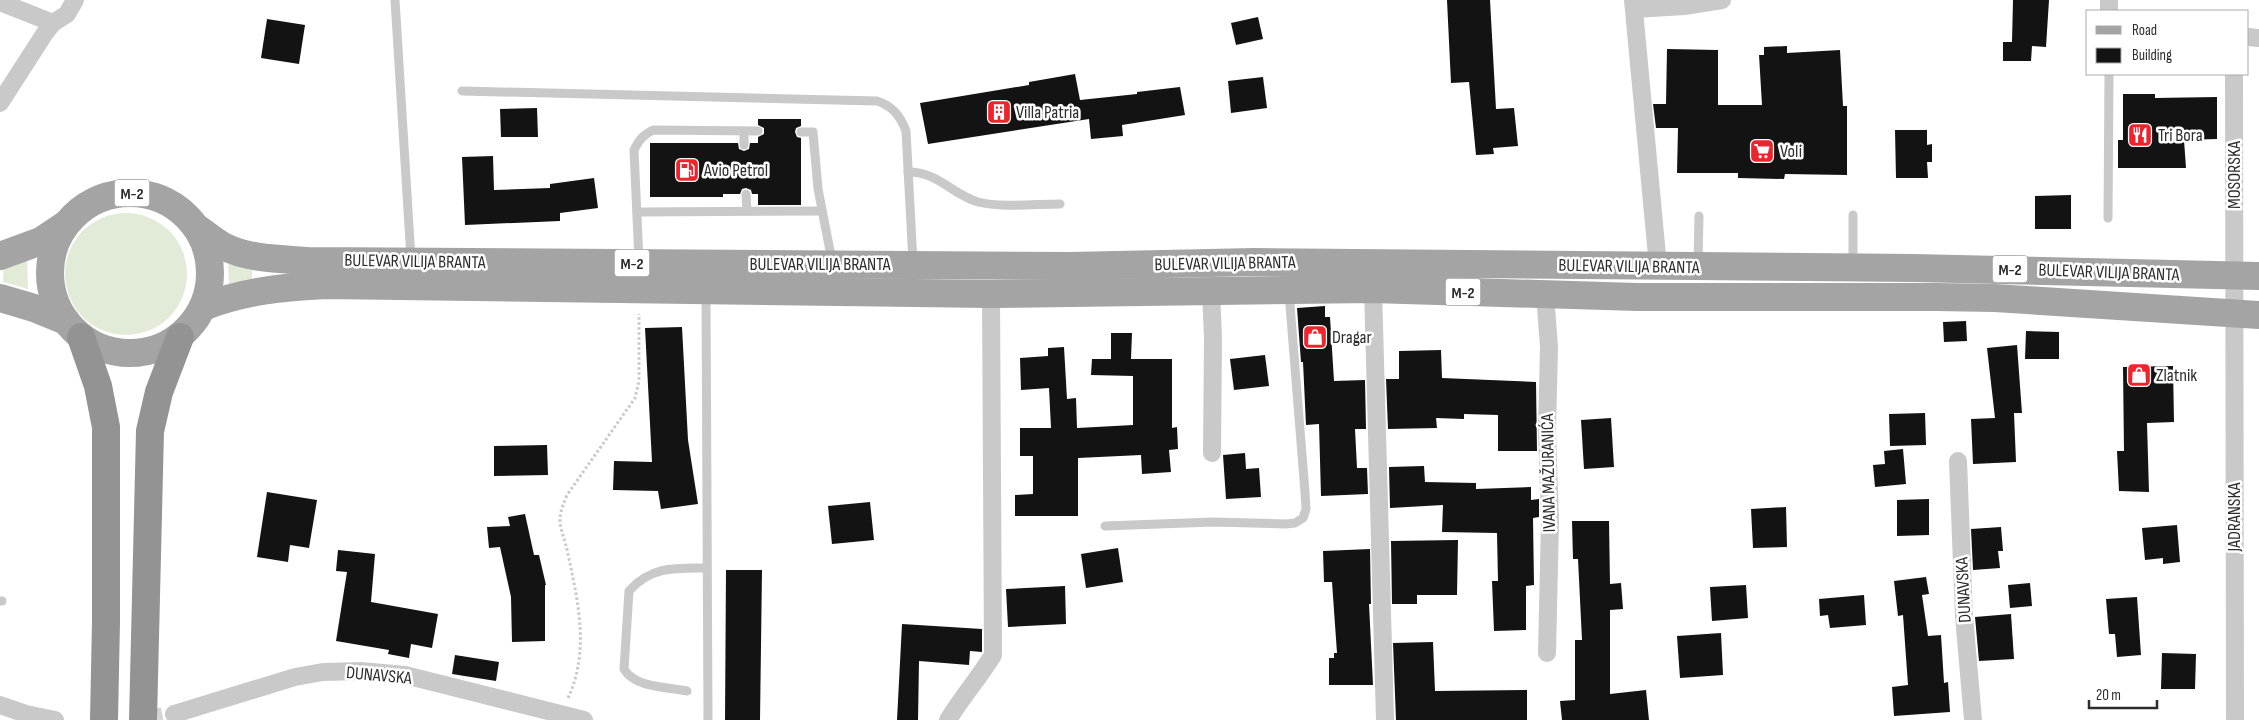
<svg xmlns="http://www.w3.org/2000/svg" width="2259" height="720" viewBox="0 0 2259 720" font-family="'Sofia Sans Condensed',sans-serif">
<style>
.green{fill:#e2ebd8}
.building{fill:#131313}
.lines{fill:none;stroke-linecap:round;stroke-linejoin:round}
.street-tunnel{stroke:#d5d5d5;stroke-width:18;stroke-dasharray:18 9;stroke-linecap:butt}
.path{stroke:#c9c9c9;stroke-width:3;stroke-dasharray:2.5 2.5;stroke-linecap:butt}
.lane{stroke:#c9c9c9;stroke-width:9}
.street{stroke:#c9c9c9;stroke-width:18}
.primary{stroke:#a4a4a4;stroke-width:28}
.highway{stroke:#939393;stroke-width:28}
.labels{text-anchor:middle;stroke-width:5;stroke-linejoin:round;paint-order:stroke}
.shield{fill:#fff;stroke:#6b6b6b;stroke-width:1}
.shield-label{font-size:16px;font-weight:bold;fill:#2c2c2c}
.poi-label{font-size:18px;fill:#2c2c2c;stroke:#fff;text-anchor:start}
.street-label{font-size:18px;fill:#2c2c2c;stroke:#fff}
</style>
<rect width="100%" height="100%" fill="#fff"/>
<!-- green -->
<g class="green">
<circle cx="126" cy="274" r="61"/>
<path d="M27,255l1,34 -25,-7 1,-23z"/>
<path d="M228,255l24,5v24l-23,4z"/>
</g>
<!-- building -->
<g class="building">
<path d="M1447,0h43l6,109 18,-1 4,38 -25,2 1,6 -18,1 -7,-73 -18,1z"/>
<path d="M2013,0h36l-3,47 -14,-1 -1,15h-28v-19h9z"/>
<path d="M1258,17l5,22 -27,6 -5,-22z"/>
<path d="M267,19l38,6 -6,39 -38,-6z"/>
<path d="M1787,46v7l53,-3 3,56h4v69l-62,-1 -1,5 -46,-1v-5h-61l1,-45h-22l-3,-24h13l1,-55 51,1v55h44l-3,-50h5v-8z"/>
<path d="M1075,74l5,26 57,-6v-2l43,-5 5,28 -63,10 1,11 -32,3 -2,-20 -161,25 -8,-41 109,-18v-3z"/>
<path d="M1263,77l4,31 -36,5 -3,-32z"/>
<path d="M2123,94h32v4l62,-1v42l-33,1 2,28h-68v-28h5z"/>
<path d="M537,108l1,29h-37l-1,-28z"/>
<path d="M758,119h43v7l-5,2 -1,4 2,5 4,1v67h-43v-11h-6l-1,-4 -5,-2 -4,1 -2,5h-17v3h-73v-54h88l1,6 5,2 5,-2 1,-6h8v-6l6,-3v-6l-6,-3z"/>
<path d="M1895,130h32v15l5,-1v18h-5l1,16h-32z"/>
<path d="M493,156l1,34 56,-2v-4l44,-6 4,30 -38,5v8l-95,4 -3,-68z"/>
<path d="M2071,195v34h-36v-33z"/>
<path d="M1325,306v11h5l4,64 31,-1 1,49h-11l2,39h10l1,26 -47,2 -2,-72 -13,1 -3,-63h-2l-4,-54z"/>
<path d="M1966,321l1,20 -23,1 -1,-20z"/>
<path d="M682,327l6,113 10,64 -37,5 -3,-18 -45,-1 1,-29 38,1 -7,-134z"/>
<path d="M2026,331l33,1v27h-34z"/>
<path d="M1111,333h21l-1,26h41v69l5,-1 1,22 -9,1 2,22 -29,2 -1,-19 -63,3v58h-63v-21l18,-1v-38h-13v-28h31l-2,-40 -28,2 -1,-32 28,-2v-8l16,-1 3,52 9,-1 1,30 56,-3v-49l-42,-1 1,-16h19z"/>
<path d="M2017,345l5,68h-8l2,49 -43,2 -2,-45 24,-1 -8,-70z"/>
<path d="M1441,350l1,28 94,4 1,69h-39v-36l-34,-1v5l-28,-1 1,10 -49,1 -2,-50h13v-28z"/>
<path d="M1265,355l4,31 -35,4 -4,-31z"/>
<path d="M2173,366l1,56 -27,1 2,69 -30,-1 -2,-40h7l-1,-84z"/>
<path d="M1925,413l1,32 -36,1 -1,-32z"/>
<path d="M1611,418l3,49 -30,2 -3,-49z"/>
<path d="M547,445l1,30 -54,1v-30z"/>
<path d="M1903,449l3,35 -31,3 -2,-22 12,-1 -1,-13z"/>
<path d="M1245,453l1,16 13,-1 2,29 -35,2 -3,-44z"/>
<path d="M1424,466l1,16 51,1v6l55,-2v13l8,-1v18l-6,1 1,67 -8,1v44l-32,1 -2,-50h6l-1,-48 -55,-1 1,-27 -53,3 -1,-41z"/>
<path d="M267,492l50,8 -8,48 -19,-3 -2,17 -31,-5z"/>
<path d="M1929,499v36l-32,1v-36z"/>
<path d="M870,502l4,38 -42,4 -4,-38z"/>
<path d="M1786,507l1,40 -34,1 -2,-39z"/>
<path d="M525,514l9,41h5l7,30h-1v56l-33,1 -1,-45 -11,-50 -11,1 -2,-21 23,-1 -2,-9z"/>
<path d="M1572,521h37l1,63 11,-1 2,26 -13,1v84l36,-4 3,30h-87l-2,-19 15,-1v-60h7l-4,-81h-5z"/>
<path d="M2177,525l3,37 -17,2v-6l-18,2 -3,-32z"/>
<path d="M2001,527l2,24h-5l2,17 -27,2 -2,-41z"/>
<path d="M1458,540l-1,55h-40v9h-25l-1,-63z"/>
<path d="M1118,548l5,34 -37,6 -5,-34z"/>
<path d="M1370,549l1,55h-2l4,81h-44v-27h5v-5h3l-5,-71h-8l-1,-31z"/>
<path d="M338,550l37,4 -4,48 67,12 -6,34 -21,-4 -2,14 -21,-4 1,-4 -53,-9 11,-69 -11,-1z"/>
<path d="M726,570h36l-2,150h-35z"/>
<path d="M1926,577l3,17 -7,1 6,41 13,-1 3,48 4,-1 2,30 -56,4 -2,-29 16,-2 -5,-70 -5,1 -4,-35z"/>
<path d="M2030,583l2,23 -22,2 -2,-23z"/>
<path d="M1746,585l2,33 -36,3 -2,-34z"/>
<path d="M1065,586l1,38 -58,3 -2,-38z"/>
<path d="M1864,595l2,30 -36,3 -2,-13 -8,1 -1,-17z"/>
<path d="M2137,597l4,58 -24,2 -2,-23h-6l-3,-35z"/>
<path d="M2011,614l3,45 -35,2 -4,-44z"/>
<path d="M902,624l80,5v23l-12,-1 -1,14 -50,-4 -1,59h-21z"/>
<path d="M1721,633l2,42 -43,3 -3,-42z"/>
<path d="M1433,642l2,49 92,-1v30h-131l-3,-77z"/>
<path d="M2162,653l34,1 -1,35h-34z"/>
<path d="M455,655l44,7 -3,19 -44,-7z"/>
</g>
<g class="lines">
<!-- street-tunnel -->
<path class="street-tunnel" d="M145,720l29,-6"/>
<!-- path -->
<path class="path" d="M568,698c22,-47 10,-96 0,-144 -6,-29 -14,-29 -1,-59l68,-97 4,-17v-67"/>
<!-- lane -->
<g class="lane">
<path d="M395,0l16,259"/>
<path d="M462,91l415,10c15,5 23,14 29,30l7,131"/>
<path d="M744,131v14"/>
<path d="M801,132h12l5,57 14,72"/>
<path d="M908,172c31,0 43,22 70,30 24,6 57,2 82,2"/>
<path d="M746,194l1,17"/>
<path d="M637,212l184,-1"/>
<path d="M1853,215v50"/>
<path d="M2108,218l1,-144"/>
<path d="M639,261l-5,-111c5,-10 9,-15 19,-20l105,1"/>
<path d="M1698,263l1,-47"/>
<path d="M706,293l2,427"/>
<path d="M1105,526l108,-4 73,2 9,-1 8,-5 3,-9 -1,-17 -16,-199"/>
<path d="M0,601h2"/>
<path d="M687,691c-20,-4 -52,-3 -63,-22l5,-78c22,-25 47,-23 78,-23"/>
</g>
<!-- street -->
<g class="street">
<path d="M1633,0l25,266"/>
<path d="M2109,0v11"/>
<path d="M0,2l53,21"/>
<path d="M1635,9l49,-3 38,-6"/>
<path d="M2248,37l11,1"/>
<path d="M2234,74l1,646"/>
<path d="M0,103l45,-70 8,-10 14,-9 8,-14"/>
<path d="M1373,289l12,431"/>
<path d="M1211,292l2,45 -1,116"/>
<path d="M1545,294l4,53 -2,83 3,91 -3,132"/>
<path d="M1958,461l6,155 9,104"/>
<path d="M0,705l26,9 29,6"/>
<path d="M174,714l121,-37 28,-5 38,-1 44,4 179,45"/>
<path d="M948,720c14,-23 31,-42 45,-65l-2,-361"/>
</g>
<!-- primary -->
<g class="primary">
<circle cx="130" cy="273" r="80"/>
<path d="M197,228c9,6 17,13 26,18 24,13 58,13 85,15l762,5 185,-4 659,6 345,8"/>
<path d="M0,256l41,-15 24,-16"/>
<path d="M0,298l34,10 32,13"/>
<path d="M203,307c41,-16 80,-20 124,-22l664,9 382,-5 264,8h299l59,1 264,17"/>
</g>
<!-- highway -->
<g class="highway">
<path d="M81,337l17,49 8,41v194l-2,99"/>
<path d="M143,720l7,-289 9,-39 21,-55"/>
</g>
</g>
<!-- icons -->
<defs>
<symbol id="building-square" viewBox="-11 -11 22 22"><rect x="-9" y="-9" width="18" height="18" rx="4" fill="#ed242c" stroke="#fff"/><path d="M-4-6H4V6H1V3H-1V6H-4ZM-2.5-4.3h1.7v1.8h-1.7ZM.8-4.3h1.7v1.8H.8ZM-2.5-1h1.7V.8h-1.7ZM.8-1h1.7V.8H.8Z" fill="#fff"/></symbol>
<symbol id="restaurant-square" viewBox="-11 -11 22 22"><rect x="-9" y="-9" width="18" height="18" rx="4" fill="#ed242c" stroke="#fff"/><path d="M-5-6h1v4h1v-4h1v4h1v-4h1v5L-1.5 .5V6h-2V.5L-5-1ZM5-6V6H3V1.5H1.5Q1.5-4 5-6Z" fill="#fff"/></symbol>
<symbol id="supermarket-square" viewBox="-11 -11 22 22"><rect x="-9" y="-9" width="18" height="18" rx="4" fill="#ed242c" stroke="#fff"/><path d="M-6-5.5h2.5l.6 2H6L4.5 2H-2.5L-4.4-4H-6ZM-1.5 3.2a1.3 1.3 0 1 0 .1 0ZM3 3.2a1.3 1.3 0 1 0 .1 0Z" fill="#fff"/></symbol>
<symbol id="fuel-square" viewBox="-11 -11 22 22"><rect x="-9" y="-9" width="18" height="18" rx="4" fill="#ed242c" stroke="#fff"/><path d="M-5.5-6h7V0h2V4h1.3V-2.5L3-4.5l.8-.8L6-3V5H2.5V1h-1V6h-7ZM-4.2-4.7v3.2H.2V-4.7Z" fill="#fff"/></symbol>
<symbol id="shop-square" viewBox="-11 -11 22 22"><rect x="-9" y="-9" width="18" height="18" rx="4" fill="#ed242c" stroke="#fff"/><path d="M-5-2.5h2.3a2.7 3.5 0 0 1 5.4 0H5L5.5 6h-11ZM-1.5-2.5h3a1.5 2.3 0 0 0-3 0Z" fill="#fff"/></symbol>
</defs>
<g fill-rule="evenodd">
<use href="#building-square" x="985" y="98" width="28" height="28"/>
<use href="#restaurant-square" x="2126" y="121" width="28" height="28"/>
<use href="#supermarket-square" x="1748" y="137" width="28" height="28"/>
<use href="#fuel-square" x="673" y="156" width="28" height="28"/>
<use href="#shop-square" x="1301" y="323" width="28" height="28"/>
<use href="#shop-square" x="2125" y="361" width="28" height="28"/>
</g>
<g class="labels">
<!-- shield labels -->
<g class="shield">
<rect x="114.5" y="179.5" width="35" height="27" rx="4"/>
<rect x="614.5" y="249.5" width="35" height="27" rx="4"/>
<rect x="1992.5" y="255.5" width="35" height="27" rx="4"/>
<rect x="1445.5" y="278.5" width="35" height="27" rx="4"/>
</g>
<g class="shield-label">
<text x="132" y="199">M-2</text>
<text x="632" y="269">M-2</text>
<text x="2010" y="275">M-2</text>
<text x="1463" y="298">M-2</text>
</g>
<!-- poi labels -->
<g class="poi-label">
<text x="1016" y="118">Villa Patria</text>
<text x="2158" y="141">Tri Bora</text>
<text x="1780" y="157">Voli</text>
<text x="704" y="176">Avio Petrol</text>
<text x="1332" y="343">Dragar</text>
<text x="2156" y="381">Zlatnik</text>
</g>
<!-- street labels -->
<g class="street-label">
<text transform="translate(2234 175) rotate(-90)" y="6">MOSORSKA</text>
<text transform="translate(415 261) rotate(1)" y="6">BULEVAR VILIJA BRANTA</text>
<text transform="translate(1225 263) rotate(-1)" y="6">BULEVAR VILIJA BRANTA</text>
<text x="820" y="270">BULEVAR VILIJA BRANTA</text>
<text transform="translate(1629 266) rotate(1)" y="6">BULEVAR VILIJA BRANTA</text>
<text transform="translate(2109 272) rotate(2)" y="6">BULEVAR VILIJA BRANTA</text>
<text transform="translate(1548 473) rotate(-91)" y="6">IVANA MAŽURANIĆA</text>
<text transform="translate(2234 517) rotate(-90)" y="6">JADRANSKA</text>
<text transform="translate(1963 590) rotate(-93)" y="6">DUNAVSKA</text>
<text transform="translate(379 675) rotate(5)" y="6">DUNAVSKA</text>
</g>
</g>
<!-- legend -->
<rect x="2086" y="10" width="162" height="65" fill="#ffffff" stroke="#ababab"/>
<rect x="2096" y="26" width="25" height="8" fill="#a4a4a4" stroke="#ababab"/>
<text x="2132" y="35" font-size="15" fill="#2c2c2c">Road</text>
<rect x="2096" y="48" width="25" height="15" fill="#131313" stroke="#ababab"/>
<text x="2132" y="60" font-size="15" fill="#2c2c2c">Building</text>
<!-- scale -->
<path d="M2089 700v8h68v-8" fill="none" stroke="#2c2c2c" stroke-width="2.5"/>
<text x="2096" y="700" font-size="15" fill="#2c2c2c" stroke="#ffffff" stroke-width="4" paint-order="stroke">20 m</text>
</svg>
